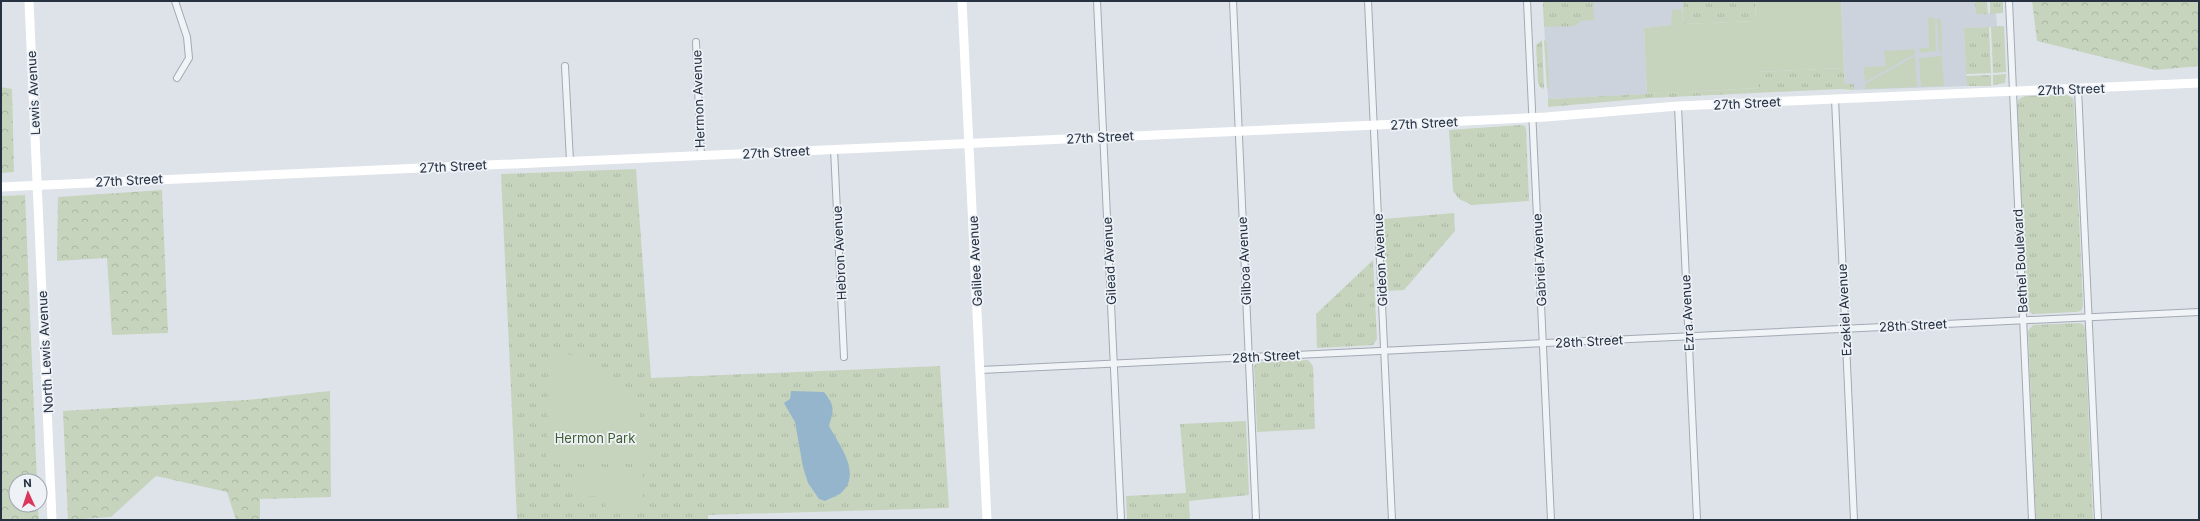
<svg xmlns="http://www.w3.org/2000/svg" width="2200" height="521" viewBox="0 0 2200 521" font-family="Inter,sans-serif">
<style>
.built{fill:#ccd3dc}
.grass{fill:url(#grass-tufts)}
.forest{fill:url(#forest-crowns)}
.pitch{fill:#c6d4be}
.water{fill:#95b5cd}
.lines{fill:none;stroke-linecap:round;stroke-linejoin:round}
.street-casing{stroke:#a3aab4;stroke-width:8}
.street{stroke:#f1f4f7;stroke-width:6}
.secondary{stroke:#fff;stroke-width:9}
.labels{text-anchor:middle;stroke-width:3.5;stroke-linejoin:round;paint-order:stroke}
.street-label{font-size:13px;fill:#263242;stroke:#eef2f7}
.park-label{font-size:13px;fill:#3e5f32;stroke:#eef2f7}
</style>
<defs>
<pattern id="grass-tufts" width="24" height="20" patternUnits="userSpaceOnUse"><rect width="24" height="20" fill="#c6d4be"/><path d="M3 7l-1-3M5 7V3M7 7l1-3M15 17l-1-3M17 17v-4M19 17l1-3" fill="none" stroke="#aab6a4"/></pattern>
<pattern id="forest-crowns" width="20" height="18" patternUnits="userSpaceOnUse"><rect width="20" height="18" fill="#c6d4be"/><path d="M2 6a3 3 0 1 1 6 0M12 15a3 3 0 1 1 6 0" fill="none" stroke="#aab6a4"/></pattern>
</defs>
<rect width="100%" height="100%" fill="#dee3e9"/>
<!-- built -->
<g class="built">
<path d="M1543,1h140l-1,23 -38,4 3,66 -99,5z"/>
<path d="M1841,1h134l1,13 20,-1 1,14 -33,1 3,58 -113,4 -1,-6h-8z"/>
</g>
<!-- grass -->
<g class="grass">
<path d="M1543,1h50l1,19 -14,1 -4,5 -32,1z"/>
<path d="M1683,1h72l1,20 -74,3z"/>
<path d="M1975,1h12l1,13h-12z"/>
<path d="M1990,1h13v12l-13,1z"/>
<path d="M2004,26l2,46 -13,1 -2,-46z"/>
<path d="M1989,27l2,46 -25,1 -2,-46z"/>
<path d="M1542,40l2,49 -4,-2 -2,-4 -2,-38z"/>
<path d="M1544,40l3,1 2,46 -2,2z"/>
<path d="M1844,68l1,16h9v6l-14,-1 -190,9 -102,9v-8l211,-11v-16z"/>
<path d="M2006,74l-1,9 -12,2v-10z"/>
<path d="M1991,75v11h-24l-1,-10z"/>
<path d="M2067,95l6,3 1,6 9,202 -2,5 -5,1 -43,2 -5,-2 -2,-5 -9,-201 2,-7 6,-3z"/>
<path d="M1521,125l4,1 1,3 3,72 -57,4 -13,-6 -6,-8 -4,-61z"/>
<path d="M636,169l15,209 289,-12 9,142 -241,7v5h-191l-16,-346z"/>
<path d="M1454,213l1,18 -51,59 -17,1 -4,-72z"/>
<path d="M1373,260l4,79 -4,6 -56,3 -1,-34z"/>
<path d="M2080,323l4,2 1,5 8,190h-57l-8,-189 5,-6z"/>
<path d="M1308,360l5,6 2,63 -58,3 -3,-66 5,-4z"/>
<path d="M1246,421l3,74 -60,6 1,19h-63l-1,-24 60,-3 -6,-69z"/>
</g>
<!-- forest -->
<g class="forest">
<path d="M2032,1h167v65l-44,4 -118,-29z"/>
<path d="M1,87l11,2 2,83 -13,1z"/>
<path d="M162,190l6,143 -56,2 -5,-77 -50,3 1,-64z"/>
<path d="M25,195l12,286h-21v24h22l1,15h-38v-324z"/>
<path d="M330,391l1,106 -71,2v21h-24l-9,-28 -71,-16 -45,41 -43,3 -5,-109 183,-11z"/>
</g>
<!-- pitch -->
<g class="pitch">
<path d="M1755,1h86l3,67 -85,4v16l-112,6 -3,-66 27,-3 1,-15 10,-1v15l74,-3z"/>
<path d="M1928,17l7,1 1,33 -16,2 -1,-5h10z"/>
<path d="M1937,18l4,2 1,32 -3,-1z"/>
<path d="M1915,49v5l-50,28 -1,-15 22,-1 -2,-15z"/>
<path d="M1915,56l2,31 -52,2v-5z"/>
<path d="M1942,56l2,30 -23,1 -2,-29z"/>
<path d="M548,352l25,3 31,13 23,24 19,37 3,35h-102z"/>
<path d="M642,470l1,42 -37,2 -1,-18 -32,1 -1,-24z"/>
</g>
<!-- water -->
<path class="water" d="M791,391l33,1c11,14 10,17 5,34 10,18 33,48 13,66 -4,4 -12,6 -17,9l-6,-2 -11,-16 -5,-16 -8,-45 -11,-19 6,-4z"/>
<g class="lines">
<defs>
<g id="street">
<path d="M175,1l12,36 2,21 -12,20"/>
<path d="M1097,1l24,519"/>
<path d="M1233,1l23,519"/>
<path d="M1368,1l24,519"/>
<path d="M1527,1l24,519"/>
<path d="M2009,1l23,519"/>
<path d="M696,42l5,113"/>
<path d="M565,66l5,95"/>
<path d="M2078,89l20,431"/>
<path d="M1835,99l19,421"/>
<path d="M1678,106l19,414"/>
<path d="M834,149l10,208"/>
<path d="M980,370l1219,-58"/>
</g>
</defs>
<!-- street casing -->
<use href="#street" class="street-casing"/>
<!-- street -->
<use href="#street" class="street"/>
<!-- secondary -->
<g class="secondary">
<path d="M29,1l23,519"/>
<path d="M962,1l25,519"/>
<path d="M1,187l1443,-65 102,-5 132,-11 521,-23"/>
</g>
</g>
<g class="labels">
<!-- street labels -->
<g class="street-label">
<text transform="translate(2071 89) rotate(-2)" y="5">27th Street</text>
<text transform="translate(33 93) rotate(-93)" y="5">Lewis Avenue</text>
<text transform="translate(698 99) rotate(-92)" y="5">Hermon Avenue</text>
<text transform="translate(1747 103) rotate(-3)" y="5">27th Street</text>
<text transform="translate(1424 123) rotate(-3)" y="5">27th Street</text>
<text transform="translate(1100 137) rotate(-3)" y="5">27th Street</text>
<text transform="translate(776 152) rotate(-3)" y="5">27th Street</text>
<text transform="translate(453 166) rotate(-3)" y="5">27th Street</text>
<text transform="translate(129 180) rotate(-3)" y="5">27th Street</text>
<text transform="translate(839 253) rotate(-93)" y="5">Hebron Avenue</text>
<text transform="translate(1380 260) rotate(-93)" y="5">Gideon Avenue</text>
<text transform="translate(1539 260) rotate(-93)" y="5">Gabriel Avenue</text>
<text transform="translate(975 261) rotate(-93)" y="5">Galilee Avenue</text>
<text transform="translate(1109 261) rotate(-93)" y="5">Gilead Avenue</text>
<text transform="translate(1244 261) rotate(-93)" y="5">Gilboa Avenue</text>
<text transform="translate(2020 261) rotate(-93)" y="5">Bethel Boulevard</text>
<text transform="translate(1844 310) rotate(-93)" y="5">Ezekiel Avenue</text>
<text transform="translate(1687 313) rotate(-93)" y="5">Ezra Avenue</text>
<text transform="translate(1913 325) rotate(-3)" y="5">28th Street</text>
<text transform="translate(1589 341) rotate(-3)" y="5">28th Street</text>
<text transform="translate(45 352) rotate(-93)" y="5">North Lewis Avenue</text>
<text transform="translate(1266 356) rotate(-3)" y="5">28th Street</text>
</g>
<!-- park labels -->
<g class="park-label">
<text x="595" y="443">Hermon Park</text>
</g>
</g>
<!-- border -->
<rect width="2200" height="521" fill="none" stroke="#263242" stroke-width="4"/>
<!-- north arrow -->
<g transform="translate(28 493) rotate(357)"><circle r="19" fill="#eef2f7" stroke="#9ea5af"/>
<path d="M0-3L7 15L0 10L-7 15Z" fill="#db365c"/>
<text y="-6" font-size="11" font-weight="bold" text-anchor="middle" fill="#263242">N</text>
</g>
</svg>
